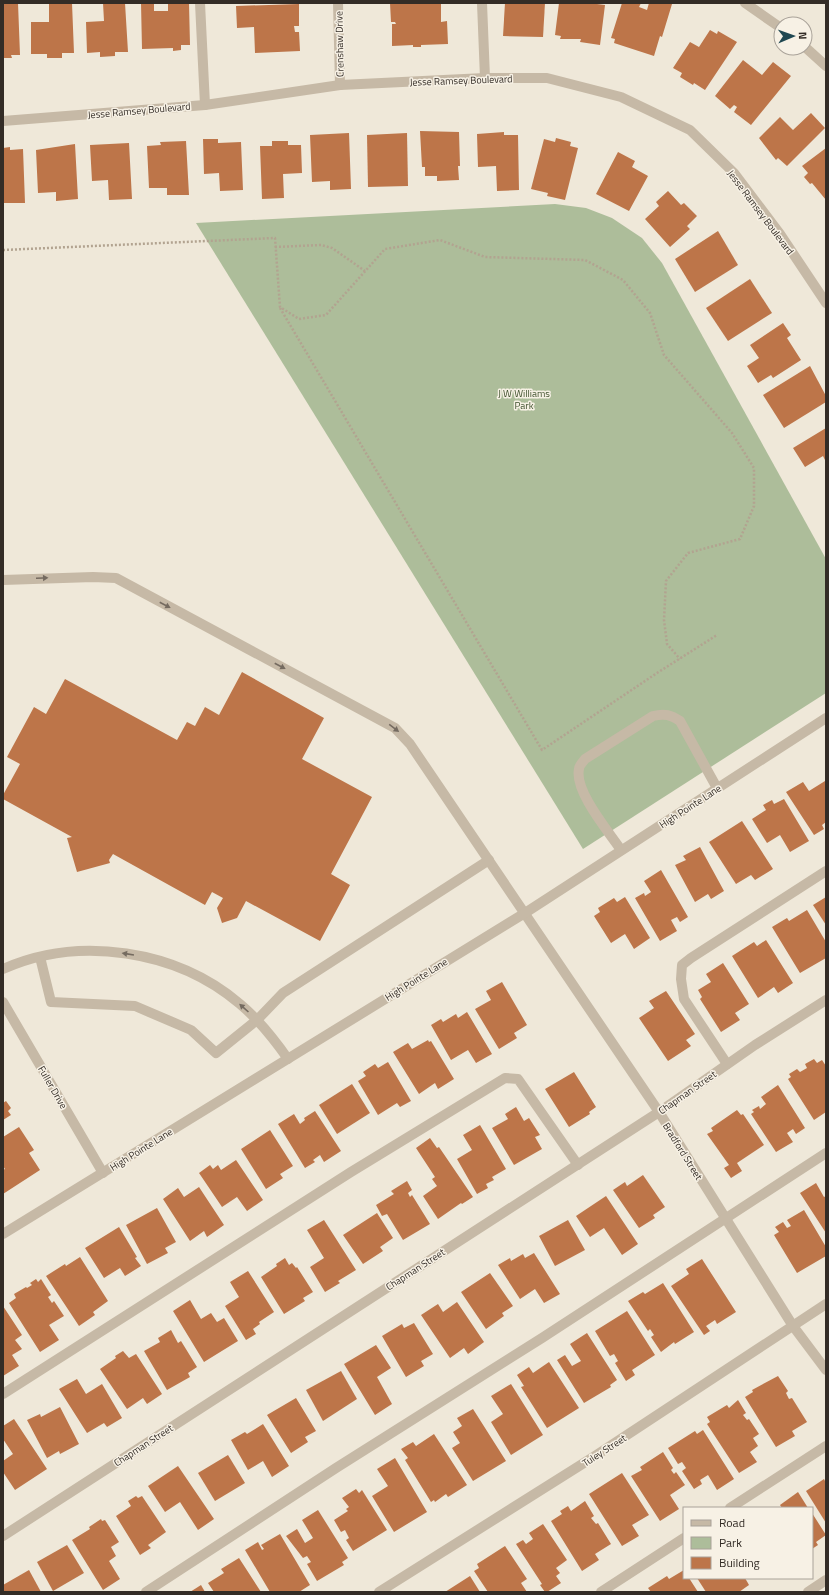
<svg xmlns="http://www.w3.org/2000/svg" width="829" height="1595" viewBox="0 0 829 1595" font-family="'Titillium Web',sans-serif">
<style>
.green{fill:#adbd9a}
.building{fill:#bd7549}
.lines{fill:none;stroke-linecap:round;stroke-linejoin:round}
.path{stroke:#b2a390;stroke-width:2.5;stroke-dasharray:2 2;stroke-linecap:butt}
.minor{stroke:#c6b9a6;stroke-width:10}
.oneway{fill:#756b60}
.labels{text-anchor:middle;stroke-width:3;stroke-linejoin:round;paint-order:stroke}
.street-label{font-size:10px;fill:#332c26;stroke:#f7f1e5}
.park-label{font-size:10px;fill:#3e4f2c;stroke:#f7f1e5}
</style>
<rect width="100%" height="100%" fill="#efe8d9"/>
<!-- green -->
<path class="green" d="M555,204l31,4 26,10 30,20 20,25 164,296v134l-243,156 -387,-626z"/>
<!-- building -->
<g class="building">
<path d="M3,3h15l2,52h-9l1,3h-9z"/>
<path d="M49,3h23l2,50h-12v5h-15v-4h-16v-32h18z"/>
<path d="M103,3h22l3,49h-13v4l-15,1v-5l-13,1 -1,-31 18,-1z"/>
<path d="M141,3h13v8h14v-8h21l1,42h-9v5l-8,1v-3l-31,1z"/>
<path d="M390,3h51v19l6,-1 1,23 -27,1v2h-8v-2l-21,1v-22h4l-1,-2h-4z"/>
<path d="M505,3h40l-2,34 -40,-1z"/>
<path d="M559,3h30l16,2 -5,40 -20,-3 1,-3h-21l1,-3 -6,-1z"/>
<path d="M622,3h19l-2,4 8,3 2,-7 23,1 -10,33 -2,-1 -6,20 -40,-13 1,-4 -4,-1z"/>
<path d="M299,4v22h-5l1,6h4l1,19 -45,2 -1,-26 -17,1 -1,-22z"/>
<path d="M710,30l7,4 1,-3 19,11 -32,48 -11,-7 -1,2 -13,-8 2,-4 -9,-5 17,-26 9,5z"/>
<path d="M743,60l19,15 11,-13 18,14 -40,49 -17,-13 3,-5 -3,-2 -4,4 -15,-13z"/>
<path d="M811,113l14,15 -38,38 -9,-8 -2,2 -17,-22 21,-21 13,13z"/>
<path d="M420,131l39,1 1,34h-2l1,14 -22,1v-5h-12v-9h-3z"/>
<path d="M504,132v3h14l1,55 -22,1 -1,-25 -18,1 -1,-33z"/>
<path d="M349,133l2,56 -21,1v-9l-18,1 -2,-47z"/>
<path d="M407,133l1,53 -40,1 -1,-52z"/>
<path d="M556,138l15,4 -1,4 8,2 -13,52 -18,-4 1,-3 -17,-4 13,-50 11,3z"/>
<path d="M203,139h15v4l23,-1 2,48 -23,1 -1,-18 -15,1z"/>
<path d="M186,141l3,54h-22v-7h-18l-2,-42 14,-1 -1,-3z"/>
<path d="M272,141h16v4h13l1,28 -19,1 1,24 -22,1 -2,-53h12z"/>
<path d="M129,143l3,56 -23,1 -1,-20 -16,1 -2,-36z"/>
<path d="M75,144l3,55 -22,2v-9l-18,1 -2,-43z"/>
<path d="M10,147v3l13,-1 2,54h-22v-55z"/>
<path d="M826,148v52l-14,-17 -2,1 -6,-7 4,-4 -6,-7z"/>
<path d="M618,152l17,9 -3,6 16,9 -19,35 -33,-17z"/>
<path d="M668,191l13,14 3,-2 13,13 -10,10 3,3 -20,18 -25,-28 14,-13 -3,-4z"/>
<path d="M718,231l20,34 -43,27 -20,-33z"/>
<path d="M750,279l22,34 -44,28 -22,-33z"/>
<path d="M783,323l8,12 -4,3 14,22 -28,18 -2,-3 -13,8 -11,-17 12,-8 -9,-13z"/>
<path d="M810,366l16,30v6l-42,26 -21,-33z"/>
<path d="M826,428v34l-3,-6 -18,11 -12,-19z"/>
<path d="M242,672l82,46 -22,41 70,38 -41,77 19,11 -30,56 -74,-40 -9,17 -15,5 -5,-15 6,-10 -11,-6 -7,13 -92,-51 -4,6 1,3 -33,9 -10,-34 5,-1 -69,-38v-4l17,-31 -13,-7 27,-50 12,7 19,-35 112,61 10,-18 8,4 10,-19 14,8z"/>
<path d="M825,781l1,41 -4,3 2,4 -10,6 -28,-43 17,-10 6,9z"/>
<path d="M784,799l25,42 -19,11 -10,-17 -13,8 -15,-24 14,-9 -3,-5 9,-5 2,4z"/>
<path d="M742,821l31,48 -18,11 -4,-5 -15,9 -27,-42z"/>
<path d="M700,847l24,44 -13,8 -3,-5 -13,8 -20,-37 11,-5 -3,-4z"/>
<path d="M661,870l27,47 -8,5 -3,-5 -6,3 6,11 -17,10 -25,-43 9,-5 1,3 6,-4 -7,-11z"/>
<path d="M625,897l25,41 -16,11 -9,-15 -14,9 -17,-27 6,-4 -2,-4 16,-10 3,4z"/>
<path d="M826,897v28l-13,-20z"/>
<path d="M807,910l19,32v16l-26,15 -28,-46 15,-9 2,3z"/>
<path d="M766,940l27,43 -15,10 -4,-6 -16,11 -26,-42 22,-14 3,4z"/>
<path d="M723,963l26,41 -14,9 5,7 -19,12 -21,-33 2,-2 -4,-7 13,-8 -5,-8z"/>
<path d="M502,982l25,43 -13,8 3,5 -18,11 -24,-40 16,-9 -5,-9z"/>
<path d="M666,991l29,43 -9,6 5,6 -23,15 -29,-43 15,-10 -5,-7z"/>
<path d="M467,1012l25,42 -16,9 -8,-13 -17,10 -20,-35 10,-6 2,3 13,-8 2,4z"/>
<path d="M428,1040l1,2 2,-1 23,38 -16,10 -3,-6 -16,11 -26,-42 15,-9 4,6z"/>
<path d="M814,1059l3,4 5,-3 4,6v46l-12,8 -26,-41 3,-2 -2,-3 8,-5 3,3 7,-4 -2,-4z"/>
<path d="M388,1062l23,39 -11,6 -3,-4 -19,12 -20,-34 8,-5 -3,-4 12,-8 3,4z"/>
<path d="M574,1072l22,35 -7,5 1,2 -21,13 -24,-38z"/>
<path d="M352,1084l18,29 -33,21 -18,-29z"/>
<path d="M778,1085l27,43 -9,6 -3,-5 -6,4 6,9 -17,10 -25,-38 3,-2 -2,-2 7,-4 1,3 6,-5 -5,-7z"/>
<path d="M6,1101l5,7 -3,3 3,4 -8,5v-17z"/>
<path d="M516,1107l8,14 5,-3 11,17 -5,2 7,12 -28,16 -22,-37 16,-9 -3,-5z"/>
<path d="M737,1110l4,5 2,-1 21,31 -27,18 5,8 -11,7 -7,-10 5,-3 -22,-31 6,-3 -2,-3z"/>
<path d="M315,1111l26,40 -17,11 -4,-7 -7,5 2,2 -10,6 -27,-44 16,-10 6,10 5,-4 -1,-2z"/>
<path d="M480,1125l26,44 -14,8 2,3 -8,4 2,4 -11,6 -20,-35 15,-9 -9,-15z"/>
<path d="M19,1127l15,23 -5,3 11,17 -37,24v-24l2,-1 -2,-3v-29z"/>
<path d="M270,1130l23,36 -13,8 3,4 -17,11 -25,-40z"/>
<path d="M430,1138l7,10 2,-1 34,50 -11,7 -1,-1 -23,16 -15,-23 14,-10 -5,-7 3,-2 -19,-29z"/>
<path d="M236,1160l27,40 -16,11 -10,-14 -15,10 -23,-34 11,-8 3,4 5,-4 3,5z"/>
<path d="M643,1175l22,32 -12,8 2,3 -16,10 -26,-38 12,-8 2,4z"/>
<path d="M407,1181l5,9 -4,3 2,4 2,-2 18,29 -27,16 -16,-26 -5,2 -6,-11 18,-11 -3,-3z"/>
<path d="M816,1183l8,14 2,-1v37l-26,-40z"/>
<path d="M199,1187l25,38 -17,12 -3,-6 -14,10 -27,-42 15,-11 6,9z"/>
<path d="M606,1196l32,48 -16,11 -18,-27 -14,9 -14,-21z"/>
<path d="M157,1208l19,34 -11,6 3,5 -21,11 -21,-39z"/>
<path d="M804,1210l22,37v9l-29,17 -23,-38 5,-3 -4,-5 8,-5 4,6 4,-2 -4,-6z"/>
<path d="M377,1213l16,25 -13,9 3,4 -20,13 -20,-29z"/>
<path d="M324,1220l32,50 -18,11 2,2 -15,9 -15,-25 14,-9 -17,-28z"/>
<path d="M568,1220l17,30 -30,16 -16,-30z"/>
<path d="M119,1227l18,30 -2,1 6,8 -16,10 -5,-8 -16,10 -19,-30z"/>
<path d="M534,1253l26,41 -16,9 -9,-14 -15,10 -22,-34 12,-7 1,3 12,-7 2,4z"/>
<path d="M80,1257l28,44 -15,11 2,3 -16,11 -33,-50 19,-12 1,2z"/>
<path d="M285,1258l4,7 3,-2 4,5 1,-1 16,25 -10,6 2,3 -21,13 -23,-37 16,-11 -1,-2z"/>
<path d="M702,1259l34,53 -19,12 -2,-4 -9,6 4,5 -6,4 -33,-49 18,-12 -3,-5z"/>
<path d="M248,1271l26,41 -15,10 1,2 -7,5 3,5 -10,6 -21,-34 14,-9 -9,-15z"/>
<path d="M490,1273l23,33 -11,7 2,3 -18,13 -25,-37z"/>
<path d="M36,1279l2,3 3,-3 10,16 -3,2 4,6 2,-2 10,15 -15,9 10,15 -19,12 -31,-49 7,-5 -2,-4 12,-7 1,1 5,-3 -2,-2z"/>
<path d="M663,1283l31,49 -19,12 -1,-2 -13,10 -10,-15 3,-2 -4,-6 -2,2 -20,-30 15,-9 2,2z"/>
<path d="M190,1300l11,19 10,-6 6,9 7,-4 14,23 -34,21 -31,-51z"/>
<path d="M457,1302l27,40 -16,12 -4,-6 -14,10 -29,-43 17,-11 5,8z"/>
<path d="M3,1306l19,29 -7,5 7,9 -10,6 7,11 -16,10z"/>
<path d="M627,1311l28,44 -23,15 3,5 -9,6 -11,-18 3,-2 -4,-7 -4,2 -15,-25z"/>
<path d="M414,1323l19,31 -12,7 3,5 -18,11 -24,-41 20,-12 2,4z"/>
<path d="M171,1330l7,13 3,-2 16,26 -9,6 2,4 -23,13 -23,-39 16,-9 -2,-4z"/>
<path d="M587,1333l30,47 -7,5 1,2 -27,16 -27,-43 8,-5 7,11 9,-5 -11,-17z"/>
<path d="M376,1345l15,23 -14,9 15,27 -17,11 -31,-51z"/>
<path d="M123,1351l6,7 7,-4 26,40 -15,10 -4,-6 -16,11 -27,-40 16,-11 -1,-2z"/>
<path d="M549,1362l30,46 -32,20 -26,-41 3,-1 -7,-11 12,-8 4,6z"/>
<path d="M341,1371l16,28 -34,22 -17,-31z"/>
<path d="M778,1376l10,15 -2,2 3,6 3,-1 15,24 -15,9 3,5 -19,11 -31,-50 8,-5 -1,-2z"/>
<path d="M77,1379l9,15 16,-10 20,34 -15,9 -3,-4 -17,10 -28,-44z"/>
<path d="M511,1384l32,51 -32,20 -20,-33 12,-8 -12,-18z"/>
<path d="M296,1398l20,33 -11,6 3,5 -17,11 -24,-38z"/>
<path d="M738,1400l8,13 -3,2 4,5 2,-1 10,15 -6,4 5,8 -8,6 7,10 -18,11 -32,-49 3,-2 -3,-5 20,-12 2,3z"/>
<path d="M60,1407l19,37 -19,10 -1,-3 -12,7 -20,-38 13,-6 1,3z"/>
<path d="M473,1409l33,52 -33,20 -21,-33 8,-5 -7,-11 9,-6 -5,-8z"/>
<path d="M14,1419l33,50 -32,21 -12,-18v-11l10,-7 -10,-15v-13z"/>
<path d="M263,1424l26,42 -17,11 -9,-16 -15,9 -17,-30 14,-8 2,2z"/>
<path d="M703,1430l31,49 -17,11 -9,-15 -8,5 2,4 -8,5 -12,-18 4,-3 -4,-6 -4,2 -10,-16 27,-17 2,3z"/>
<path d="M434,1434l33,51 -19,12 -2,-3 -11,8 -1,-2 -3,2 -26,-42 3,-2 -7,-9 12,-7 3,4z"/>
<path d="M663,1452l10,16 -2,2 3,4 2,-2 9,13 -15,10 9,14 -19,12 -29,-45 11,-6 -2,-3z"/>
<path d="M228,1455l17,28 -30,18 -17,-28z"/>
<path d="M395,1458l32,54 -33,20 -22,-36 16,-10 -11,-17z"/>
<path d="M178,1466l36,53 -16,11 -18,-28 -15,10 -17,-26z"/>
<path d="M622,1473l27,42 -17,10 7,11 -17,10 -33,-52z"/>
<path d="M824,1479l2,4v40l-20,-32z"/>
<path d="M356,1489l3,4 3,-3 25,40 -34,21 -7,-11 3,-2 -4,-8 -4,2 -7,-12 14,-9 -2,-2 3,-2 -7,-9z"/>
<path d="M798,1492l10,16h-26l-2,-3z"/>
<path d="M136,1496l2,2 4,-2 24,36 -18,13 3,3 -11,7 -24,-39 15,-10 -3,-5z"/>
<path d="M585,1501l9,15 -3,2 5,6 2,-1 13,21 -16,10 4,6 -17,11 -31,-50 11,-7 -2,-3 8,-5 3,5z"/>
<path d="M318,1510l30,48 -6,4 2,3 -27,16 -10,-17 4,-2 -4,-6 -4,2 -17,-22 11,-7 8,14 8,-5 -11,-18z"/>
<path d="M812,1513l14,22 -10,7 2,3 -6,4z"/>
<path d="M101,1519l1,2 3,-1 14,22 -8,5 5,9 -7,5 11,18 -17,11 -31,-50 18,-11 -1,-2z"/>
<path d="M543,1524l24,36 -11,8 4,5 -4,3 5,7 -14,9h-2l-5,-7 2,-1 -26,-40 7,-4 3,4 7,-5 -4,-6z"/>
<path d="M280,1534l30,51 -11,7h-29l-25,-42 13,-8 4,8 2,-1 -3,-4z"/>
<path d="M67,1545l17,28 -31,18 -16,-29z"/>
<path d="M505,1546l22,33 -6,4 6,9h-39l-14,-21 5,-3 -2,-4z"/>
<path d="M239,1558l22,34h-47l-6,-9 16,-10 -3,-4z"/>
<path d="M29,1570l12,22h-38v-7z"/>
<path d="M684,1570v8h5l9,14h-47l-3,-4 19,-12 2,3z"/>
<path d="M470,1576l10,16h-35z"/>
<path d="M697,1578h48l4,7 -10,7h-33z"/>
<path d="M201,1585l4,7h-15z"/>
</g>
<g class="lines">
<!-- path -->
<g class="path">
<path d="M275,247l46,-2 11,3 33,23"/>
<path d="M3,250l272,-12 5,69 19,12 27,-4 59,-66 55,-9 45,17 100,3 38,20 27,33 14,42 68,78 22,35v38l-14,33 -52,14 -22,28 -2,39 3,24 13,15"/>
<path d="M280,308l262,442 115,-77 60,-38"/>
</g>
<!-- minor -->
<g class="minor">
<path d="M200,3l5,102"/>
<path d="M338,3l2,82"/>
<path d="M482,3l3,75"/>
<path d="M745,3l36,25"/>
<path d="M805,47l21,19"/>
<path d="M3,121l202,-16 135,-20 145,-7h62l74,19 69,33 44,43 46,61 46,69"/>
<path d="M3,580l90,-3 23,1 279,150 15,16 249,368 134,214 33,44"/>
<path d="M621,850c-12,-18 -47,-59 -42,-81 0,-4 4,-7 6,-10l68,-43c12,-3 18,-1 27,5l37,67"/>
<path d="M40,957l11,45 84,4 56,24 25,23 41,-33 26,-27 206,-133"/>
<path d="M3,969c76,-34 174,-19 237,35 19,16 34,35 48,55"/>
<path d="M3,1002l100,171"/>
<path d="M727,1064l-43,-65 -3,-20 1,-14 9,-7 135,-87"/>
<path d="M3,1234l522,-321 301,-195"/>
<path d="M3,1394l348,-222 154,-94 13,1 60,86"/>
<path d="M730,1508l96,-62"/>
<path d="M3,1536l656,-424 96,-67 71,-45"/>
<path d="M146,1592l190,-124 206,-130 284,-185"/>
<path d="M379,1592l216,-136 231,-152"/>
<path d="M601,1592l83,-54"/>
<path d="M808,1592l18,-12"/>
</g>
</g>
<!-- one-way arrows -->
<defs><path id="oneway-solid" d="M-6-.8H1V-3.2L6.5 0L1 3.2V.8H-6Z"/></defs>
<g class="oneway">
<use href="#oneway-solid" transform="translate(42 578) rotate(-2)"/>
<use href="#oneway-solid" transform="translate(165 605) rotate(28)"/>
<use href="#oneway-solid" transform="translate(280 666) rotate(28)"/>
<use href="#oneway-solid" transform="translate(394 728) rotate(37)"/>
<use href="#oneway-solid" transform="translate(128 954) rotate(-171)"/>
<use href="#oneway-solid" transform="translate(244 1008) rotate(-138)"/>
</g>
<g class="labels">
<!-- street labels -->
<g class="street-label">
<text transform="translate(339 44) rotate(-91)" y="4">Crenshaw Drive</text>
<text transform="translate(461 80) rotate(-2)" y="4">Jesse Ramsey Boulevard</text>
<text transform="translate(139 110) rotate(-5)" y="4">Jesse Ramsey Boulevard</text>
<text transform="translate(761 212) rotate(53)" y="4">Jesse Ramsey Boulevard</text>
<text transform="translate(690 806) rotate(-33)" y="4">High Pointe Lane</text>
<text transform="translate(416 979) rotate(-32)" y="4">High Pointe Lane</text>
<text transform="translate(53 1087) rotate(60)" y="4">Fuller Drive</text>
<text transform="translate(687 1092) rotate(-35)" y="4">Chapman Street</text>
<text transform="translate(141 1149) rotate(-32)" y="4">High Pointe Lane</text>
<text transform="translate(683 1151) rotate(58)" y="4">Bradford Street</text>
<text transform="translate(415 1269) rotate(-33)" y="4">Chapman Street</text>
<text transform="translate(143 1445) rotate(-33)" y="4">Chapman Street</text>
<text transform="translate(604 1450) rotate(-33)" y="4">Tuley Street</text>
</g>
<!-- park labels -->
<g class="park-label">
<text x="524" y="397">J W Williams<tspan x="524" dy="12">Park</tspan></text>
</g>
</g>
<!-- border -->
<rect width="829" height="1595" fill="none" stroke="#332c26" stroke-width="8"/>
<!-- legend -->
<rect x="683" y="1507" width="130" height="72" fill="#f7f1e5" stroke="#a9a299"/>
<rect x="691" y="1520" width="20" height="6" fill="#c6b9a6" stroke="#a9a299"/>
<text x="719" y="1527" font-size="12" fill="#332c26">Road</text>
<rect x="691" y="1537" width="20" height="12" fill="#adbd9a" stroke="#a9a299"/>
<text x="719" y="1547" font-size="12" fill="#332c26">Park</text>
<rect x="691" y="1557" width="20" height="12" fill="#bd7549" stroke="#a9a299"/>
<text x="719" y="1567" font-size="12" fill="#332c26">Building</text>
<!-- north arrow -->
<g transform="translate(793 36) rotate(88)"><circle r="19" fill="#f7f1e5" stroke="#a9a299"/>
<path d="M0-3L7 15L0 10L-7 15Z" fill="#1f4751"/>
<text y="-6" font-size="11" font-weight="bold" text-anchor="middle" fill="#332c26">N</text>
</g>
</svg>
